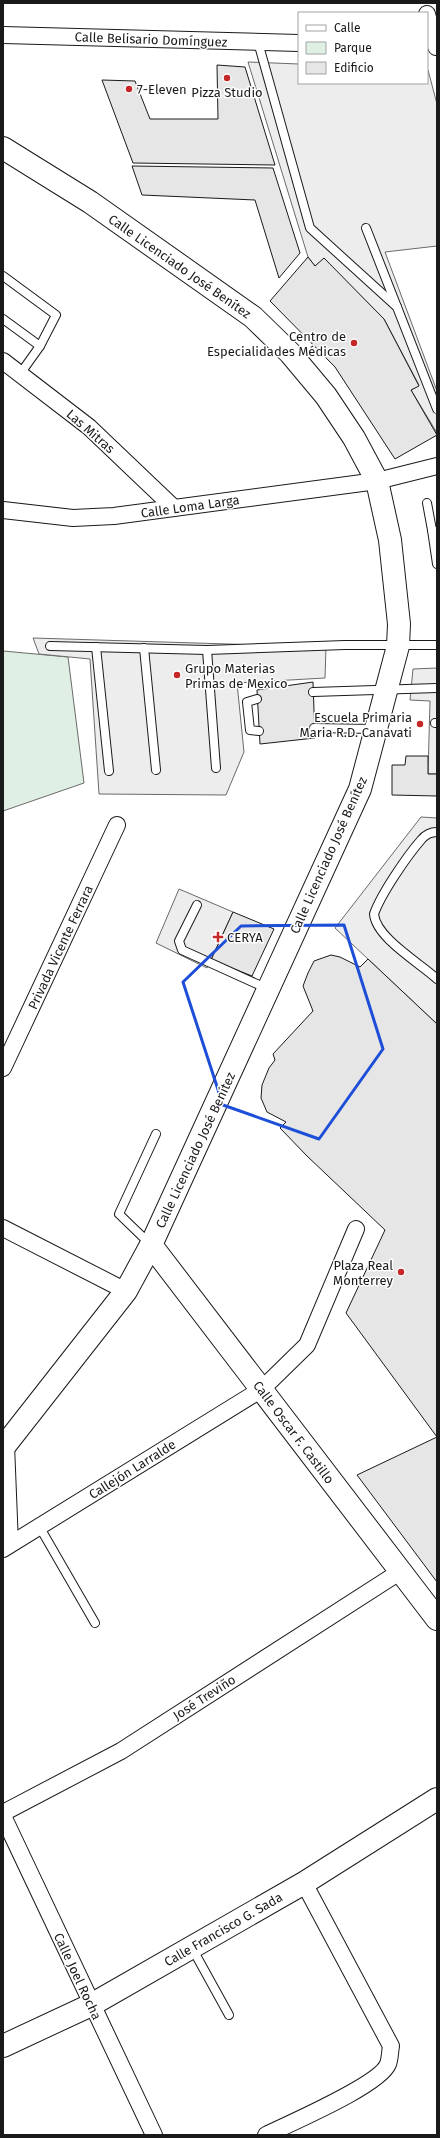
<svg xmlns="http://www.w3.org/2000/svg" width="440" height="2138" viewBox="0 0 440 2138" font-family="'Fira Sans',sans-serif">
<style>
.green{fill:#e0efe3;stroke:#6a6a6a}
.parking{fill:#ededed;stroke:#6a6a6a}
.building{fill:#e6e6e6;stroke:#1a1a1a}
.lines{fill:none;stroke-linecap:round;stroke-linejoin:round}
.lane-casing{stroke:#1a1a1a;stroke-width:10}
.street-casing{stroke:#1a1a1a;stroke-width:18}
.secondary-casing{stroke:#1a1a1a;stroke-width:24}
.lane{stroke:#fff;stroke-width:8}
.street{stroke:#fff;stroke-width:16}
.secondary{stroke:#fff;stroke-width:22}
.marked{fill:none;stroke:#1d4ed8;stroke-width:3;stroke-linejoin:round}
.poi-dot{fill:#c62828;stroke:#fff;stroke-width:1.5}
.labels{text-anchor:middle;stroke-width:3;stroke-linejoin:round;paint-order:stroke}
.street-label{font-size:13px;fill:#1a1a1a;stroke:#fff}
.poi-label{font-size:13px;fill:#1a1a1a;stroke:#fff;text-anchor:start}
</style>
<rect width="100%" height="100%" fill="#fff"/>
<!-- green -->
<path class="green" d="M3,651l65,6 16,126 -81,28z"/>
<!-- parking -->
<g class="parking">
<path d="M248,62l51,2v19h128l1,-13 9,34v142l-52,6 52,139v42l-26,-43 8,-5 -35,-66 -60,-60 -9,7 -7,-9z"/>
<path d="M33,638l293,9 -1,31 -88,5 7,69 -18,43 -127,-1 -9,-135 -51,-5z"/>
<path d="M437,668v106h-9l2,-73 -20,-1 3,-31z"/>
<path d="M421,817l16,1v206l-102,-96z"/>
<path d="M179,889l54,23 -26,56 -51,-25z"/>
</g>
<!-- building -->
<g class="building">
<path d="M217,65l28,2 30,98 -142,-2 -31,-83 33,1 15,38h68z"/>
<path d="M132,166l141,2 27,85 -21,25 -24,-78 -113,-5z"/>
<path d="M308,257l7,9 9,-8 60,61 35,67 -8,4 26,45 -42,24 -60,-92 -65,-66z"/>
<path d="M313,682l2,56 -55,6 -3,-54z"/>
<path d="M406,756h22v18h9v22l-45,-1v-30h13z"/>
<path d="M233,912l41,17 -22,47 -41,-16z"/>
<path d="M331,955l9,2 20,10 8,-8 69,65v558l-80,-107 80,-38 -91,-124 39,-83 -78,-74 -27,-28 6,-6 -19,-10 -6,-14 1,-13 7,-17 6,-8 -2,-6 40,-43 -10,-25 5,-13 6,-12z"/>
</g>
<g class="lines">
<defs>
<g id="lane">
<path d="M258,42l52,186 87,79"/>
<path d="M366,228l71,181"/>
<path d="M3,276l53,39 -16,31 -20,28"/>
<path d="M3,319l37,27"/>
<path d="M427,503l5,27"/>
<path d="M437,532l-5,-2 5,34"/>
<path d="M50,646l157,4 138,-5h92"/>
<path d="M96,647l13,124"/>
<path d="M144,648l12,122"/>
<path d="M207,650l9,118"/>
<path d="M313,692l124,-4"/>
<path d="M257,699l-10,3 3,28 9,1"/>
<path d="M435,723h2"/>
<path d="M314,728l61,1"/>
<path d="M437,832c-6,0 -12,3 -16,8 -14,16 -40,54 -47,74 2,24 46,49 63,65"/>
<path d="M197,905l-18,36 3,9 86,39"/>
<path d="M150,1244l-31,-30 37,-80"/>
<path d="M39,1526l56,97"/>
<path d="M192,1948l37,67"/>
</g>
<g id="street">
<path d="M427,14l9,33"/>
<path d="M3,35l296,8"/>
<path d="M3,361l86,66 85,81"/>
<path d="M3,510l70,8 41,-2 263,-35 60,-15"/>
<path d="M3,1068l114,-243"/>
<path d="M3,1228l123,63"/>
<path d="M6,1445l4,99"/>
<path d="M3,1549l259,-160 45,-44 49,-116"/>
<path d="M3,1813l118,-62 280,-180"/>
<path d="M3,1816l151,319"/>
<path d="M266,2135c24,-12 114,-50 122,-71 2,-5 2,-13 3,-18l-87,-163"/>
</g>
<g id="secondary">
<path d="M3,148l87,54 163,115 37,36 36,43 28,42 23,43 13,59 9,84 -1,22 -38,143 -209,456 -25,46 -123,157"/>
<path d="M151,1245l286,374"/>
<path d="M3,2046l88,-41 213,-122 133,-84"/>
</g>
</defs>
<!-- lane casing -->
<use href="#lane" class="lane-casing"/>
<!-- street casing -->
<use href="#street" class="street-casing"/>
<!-- secondary casing -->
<use href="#secondary" class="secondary-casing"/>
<!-- lane -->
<use href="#lane" class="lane"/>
<!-- street -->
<use href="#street" class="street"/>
<!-- secondary -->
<use href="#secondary" class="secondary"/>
</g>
<!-- marked area -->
<path class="marked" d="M344,925l39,124 -64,90 -96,-34 -40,-123 58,-56z"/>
<!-- markers -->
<g class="poi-dot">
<circle cx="227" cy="78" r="4"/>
<circle cx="129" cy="89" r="4"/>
<circle cx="354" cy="343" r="4"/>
<circle cx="177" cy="675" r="4"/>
<circle cx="420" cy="724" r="4"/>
<path d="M216 931h4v4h4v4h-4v4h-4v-4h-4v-4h4z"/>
<circle cx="401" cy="1272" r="4"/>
</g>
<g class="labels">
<!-- street labels -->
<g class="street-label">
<text transform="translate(151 39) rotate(2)" y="5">Calle Belisario Domínguez</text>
<text transform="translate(180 266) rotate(35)" y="5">Calle Licenciado José Benítez</text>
<text transform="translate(91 431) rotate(41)" y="5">Las Mitras</text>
<text transform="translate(190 506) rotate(-8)" y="5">Calle Loma Larga</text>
<text transform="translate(328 855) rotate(-66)" y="5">Calle Licenciado José Benítez</text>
<text transform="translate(60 947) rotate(-65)" y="5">Privada Vicente Ferrara</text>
<text transform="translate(195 1150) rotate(-65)" y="5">Calle Licenciado José Benítez</text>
<text transform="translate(294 1432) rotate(53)" y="5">Calle Oscar F. Castillo</text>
<text transform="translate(132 1469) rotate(-32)" y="5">Callejón Larralde</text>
<text transform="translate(204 1697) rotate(-33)" y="5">José Treviño</text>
<text transform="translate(223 1929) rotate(-30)" y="5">Calle Francisco G. Sada</text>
<text transform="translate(78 1976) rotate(65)" y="5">Calle Joel Rocha</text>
</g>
<!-- poi labels -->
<g class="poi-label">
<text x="137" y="94">7-Eleven</text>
<text x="227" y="97" text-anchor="middle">Pizza Studio</text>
<text x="346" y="341" text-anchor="end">Centro de<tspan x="346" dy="15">Especialidades Médicas</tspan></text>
<text x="185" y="673">Grupo Materias<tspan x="185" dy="15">Primas de Mexico</tspan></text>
<text x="412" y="722" text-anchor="end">Escuela Primaria<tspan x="412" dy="15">Maria R.D. Canavati</tspan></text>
<text x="227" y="942">CERYA</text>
<text x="393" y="1270" text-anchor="end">Plaza Real<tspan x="393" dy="15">Monterrey</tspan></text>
</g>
</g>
<!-- border -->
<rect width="440" height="2138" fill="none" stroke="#1a1a1a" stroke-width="8"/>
<!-- legend -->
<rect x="298" y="12" width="130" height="72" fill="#ffffff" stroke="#a3a3a3"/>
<rect x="306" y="25" width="20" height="6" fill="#ffffff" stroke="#a3a3a3"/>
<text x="334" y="32" font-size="12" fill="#1a1a1a">Calle</text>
<rect x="306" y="42" width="20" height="12" fill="#e0efe3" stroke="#a3a3a3"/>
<text x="334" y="52" font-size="12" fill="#1a1a1a">Parque</text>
<rect x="306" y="62" width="20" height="12" fill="#e6e6e6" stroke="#a3a3a3"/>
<text x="334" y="72" font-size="12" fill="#1a1a1a">Edificio</text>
</svg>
